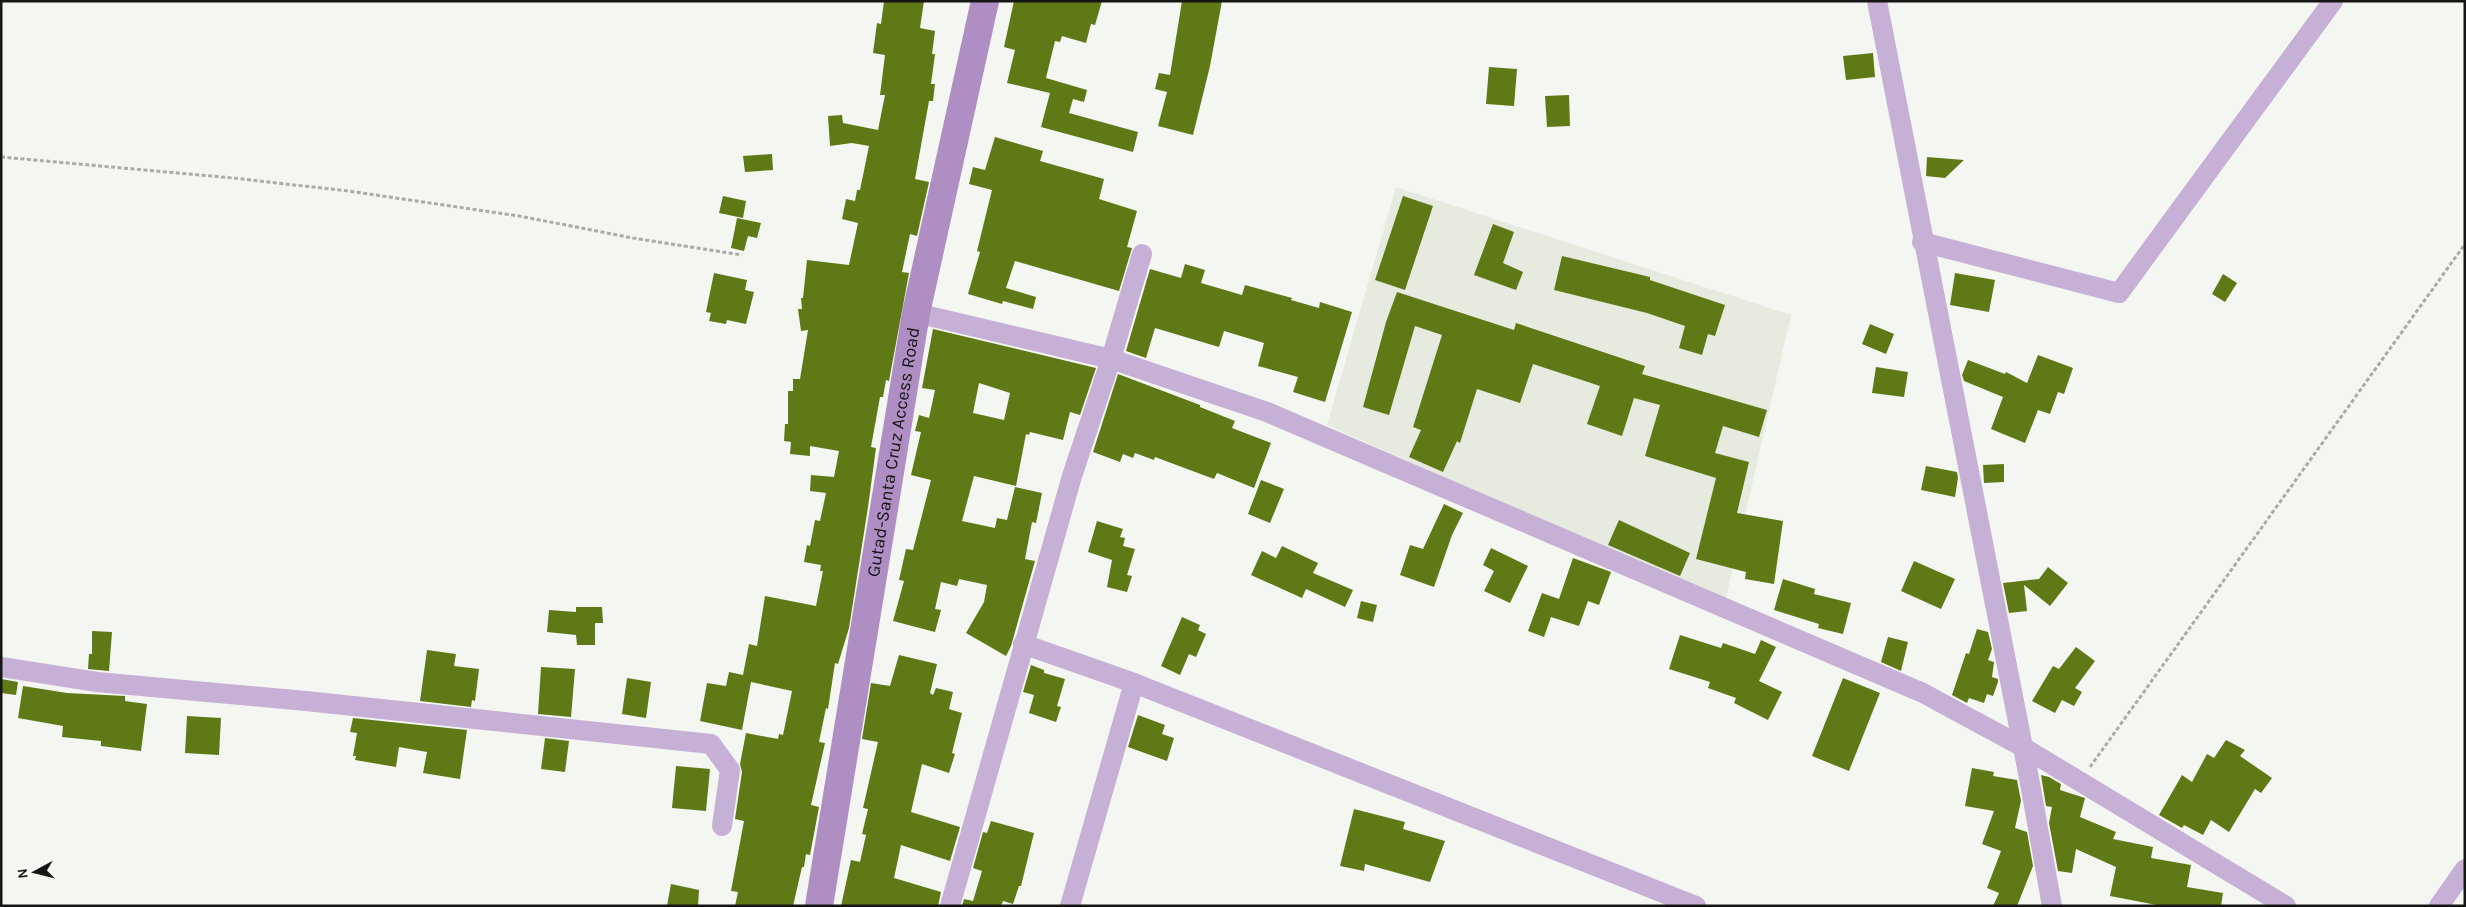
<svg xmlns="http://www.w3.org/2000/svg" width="2466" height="907" viewBox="0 0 2466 907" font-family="Karla,sans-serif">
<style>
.built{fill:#e6eadf}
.building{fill:#5f7916;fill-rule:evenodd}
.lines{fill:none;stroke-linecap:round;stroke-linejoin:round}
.path{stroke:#aaaba8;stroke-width:3;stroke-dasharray:4 2.5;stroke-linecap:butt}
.street{stroke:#c6b0d5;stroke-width:20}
.secondary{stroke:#af8ec3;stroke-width:28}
.labels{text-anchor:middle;stroke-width:5;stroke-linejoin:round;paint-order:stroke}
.street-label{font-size:18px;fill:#161615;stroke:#f4f6f2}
</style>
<rect width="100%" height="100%" fill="#f4f6f2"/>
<!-- built -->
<path class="built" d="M1396,187l395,128 -66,287 -398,-177z"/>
<!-- building -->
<g class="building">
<path d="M884,1h40l-4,27 15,3 -3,23h3l-4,30h4l-2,17h-4l-14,78 14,3 -12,54 -7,-2 -8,38 7,1 -20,108 -3,-1 -3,17h-3l-9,50 5,1 -8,59 -19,121 -11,36 -3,-1 -7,46 -2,-1 -7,34 6,1 -14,62 8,2 -9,48 -4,-1 -2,13h-2l-9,39h-58l3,-14 -7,-1 13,-70 -9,-2 7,-47 -2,-8 6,-31 32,6 1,-5 4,1 9,-44 -41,-9 -9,48 -42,-9 7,-38 19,3 3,-14 14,3 6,-31 8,2 8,-50 51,10 7,-35h-3l1,-6 -17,-3 3,-17 3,1 5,-26 5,1 6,-28 -16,-2 1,-16 23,2 5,-26 -29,-5v10l-20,-2 1,-12 -7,-1 1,-17h3v-33h5v-12h7l8,-49 -7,1 -3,-22h4l-1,-11h2l4,-38 42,5 9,-42 -16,-4 4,-20 9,2 2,-11h3l9,-44 -17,-3 -22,3 -2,-30 14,-1 1,8 35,7 7,-35h-5l5,-40 -12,-2 4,-30 4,1z"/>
<path d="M1014,1h88l-7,24 -4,-1 -5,19 -24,-7 -2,6 -5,-1 -9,37 41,12 -3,12 -11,-3 -4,14 69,19 -5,20 -92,-25 9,-34 -43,-10 8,-33 -11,-3z"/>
<path d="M1182,1h40l-12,65 -17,69 -35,-9 9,-34 -12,-3 4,-16 11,2z"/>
<path d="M1873,53l2,24 -29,3 -3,-24z"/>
<path d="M1489,67l28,2 -3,37 -28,-2z"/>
<path d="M1569,95l1,31 -23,1 -2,-31z"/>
<path d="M995,137l48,14 -3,10 64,18 -5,20 38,12 -10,36 5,1 -13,43 -104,-30 -9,27 30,9 -3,12 -30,-8 -1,3 -34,-10 12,-42 -3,-1 15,-61 -23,-6 4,-17 12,3z"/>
<path d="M772,154l1,16 -28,2 -2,-16z"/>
<path d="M1927,157l37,3 -19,18 -19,-2z"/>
<path d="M723,196l23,5 -3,17 -24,-5z"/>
<path d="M1403,196l30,10 -28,84 -30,-10z"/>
<path d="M737,218l24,5 -4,15 -9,-2 -4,15 -13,-3z"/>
<path d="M1493,224l21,8 -11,31 20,9 -7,18 -42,-15z"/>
<path d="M1562,256l88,21v3l75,25 -10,31 -7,-2 -6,21 -23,-7 6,-22 -38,-13 -93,-23z"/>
<path d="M1185,264l20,6 -4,13 41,12 3,-10 47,13 -1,2 28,8 1,-6 32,10 -27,90 -32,-10 5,-15 -40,-11 6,-23 -40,-12 -5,16 -64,-19 -9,30 -20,-7 24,-82 31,9z"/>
<path d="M714,273l33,7 -2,10 9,2 -8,32 -19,-4 -1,4 -17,-3 2,-8 -5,-1z"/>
<path d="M1955,273l40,7 -6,32 -39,-7z"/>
<path d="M2223,274l14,9 -12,19 -13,-8z"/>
<path d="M1397,292l117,38 2,-7 129,43 -3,8 125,36 -8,27 -36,-11 -8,27 34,9 -12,51 46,8 -9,63 -29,-5 1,-7 -50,-13 20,-81 -71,-22 15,-51 -26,-7 -12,38 -35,-12 13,-38 -67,-22 -13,39 -43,-14 -17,54 -3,-2 -14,31 -34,-15 12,-27 -8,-3 29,-92 -27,-9 -26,89 -26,-8 23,-85z"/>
<path d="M1870,324l24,10 -8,20 -24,-10z"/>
<path d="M933,329l163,39 -16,47 -10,-3 -7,28 -33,-8 -1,3 -3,-1 -10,52 -42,-10 -12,45 33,7 2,-10 10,2 8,-33 27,6 -6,30 -4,-1 -7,37 10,2 -24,85 -5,10 -40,-23 18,-31 3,-17 -28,-6 -2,7 -16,-4 -6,27 6,1 -6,22 -42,-11 11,-40 -5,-1 7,-31 7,1 18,-70 -20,-5 10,-43 -6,-1 4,-16 10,3 6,-28 -13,-2zM979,383l31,10 -6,27 -31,-7z"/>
<path d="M2038,355l35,13 -9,26 -6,-2 -8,22 -12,-4 -13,33 -34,-14 12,-32 -39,-16 -2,-6 6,-15 37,14 1,-2 21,11z"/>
<path d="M1876,367l32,5 -4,25 -32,-4z"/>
<path d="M1118,374l82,31v2l35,14 -3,7 39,15 -17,45 -37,-15 -3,6 -59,-22 -1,3 -19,-7 -2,5 -10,-4 -3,8 -27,-10z"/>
<path d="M2004,464v18l-20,1 -1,-18z"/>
<path d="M1926,466l31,6 1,6 -3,19 -34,-7z"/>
<path d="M1261,480l23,9 -14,34 -22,-9z"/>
<path d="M1444,504l19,9 -11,22 -18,52 -34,-12 10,-30 13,4z"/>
<path d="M1619,520l71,33 -10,23 -72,-31z"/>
<path d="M1097,521l26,8 -3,8 5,1 -2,8 12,3 -8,26 5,1 -5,16 -20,-5 5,-27 -24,-8z"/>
<path d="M1282,546l36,17 -5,10 40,17 -8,17 -39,-18 -4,9 -51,-23 11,-24 14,7z"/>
<path d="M1491,548l37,18 -18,37 -26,-12 10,-20 -11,-6z"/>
<path d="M1573,558l38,14 -12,33 -11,-4 -9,25 -28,-9 -7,20 -16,-6 14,-38 17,6z"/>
<path d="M1914,561l41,18 -14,30 -40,-18z"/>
<path d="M2048,567l20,16 -18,23 -26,-21 3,26 -18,2 -6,-30 36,-4z"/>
<path d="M1783,579l32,10 -1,5 37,9 -8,31 -25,-6 1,-4 -45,-14z"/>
<path d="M1361,601l16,4 -4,17 -16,-4z"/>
<path d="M576,607h26l1,16h-8v22h-18l-1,-10 -29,-3 2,-22 27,2z"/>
<path d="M1182,617l18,8 -2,5 8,4 -10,23 -7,-3 -9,21 -19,-9z"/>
<path d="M1977,629l11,3 4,17 -4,11 6,2 -2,15 6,2v3l-5,14 -6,-2 -3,9 -15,-5 -2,5 -15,-8 14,-42 3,1z"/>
<path d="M92,631l20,1 -3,39 -21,-2 1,-15h3z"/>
<path d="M1680,635l41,13 2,-5 32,11 6,-14 15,7 -17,34 23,11 -14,28 -34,-17 2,-5 -28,-10 2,-6 -41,-13z"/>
<path d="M1888,637l20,5 -7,29 -20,-9z"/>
<path d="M2076,647l19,14 -20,27 7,4 -8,14 -12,-6 -7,13 -23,-12 21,-35 6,3z"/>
<path d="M427,650l29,4 -2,12 25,3 -4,32 -3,-1 -1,7 -51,-6z"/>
<path d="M899,655l38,9 -7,29 3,2 3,-7 17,4 -4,17 13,4 -10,40 3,1 -6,19 -27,-9 -11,48 49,15 -10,34 -49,-16 -7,33 47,14 -3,14h-97l10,-46 9,2 6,-27 -4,-1 6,-25 -5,-1 15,-66 -16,-3 9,-56 19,3z"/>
<path d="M1031,665l13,5v3l21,6 -8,27 4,1 -5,15 -27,-9 5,-18 -11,-3z"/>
<path d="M541,667l34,2 -4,48 -33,-3z"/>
<path d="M627,678l24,4 -5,36 -24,-4z"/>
<path d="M1843,678l37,15 -31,78 -37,-15z"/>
<path d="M1,679l17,3 -2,13 -15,-2z"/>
<path d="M23,686l44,7 58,3v5l22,3 -6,47 -40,-5v-5l-39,-4 1,-11 -45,-8z"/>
<path d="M1138,715l27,10 -3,9 12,4 -7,23 -39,-14z"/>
<path d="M187,716l34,2 -2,37 -34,-2z"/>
<path d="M353,718l114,12 -7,49 -37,-6 4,-21 -28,-5 -3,20 -41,-7 1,-4h-3l4,-23 -7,-1z"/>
<path d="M545,738l24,3 -4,31 -24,-3z"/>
<path d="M2226,740l19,10 -5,6 32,22 -11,15 -6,-4 -26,43 -18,-12 -8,15 -19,-10 -2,3 -23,-13 23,-40 10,7 15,-28 7,4z"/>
<path d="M676,766l34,3 -4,42 -34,-3z"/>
<path d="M1972,768l22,4 -1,4 24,4 4,21 -6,27 12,4 6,34 -16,40h-24l6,-13 -12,-5 14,-37 -19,-7 12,-33 -29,-5z"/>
<path d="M2041,775l8,2 12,7 -1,6 25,8 -5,19 36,15 -3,7 40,8 -2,11 40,7 -4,22 36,6 -2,13h-59l-52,-10 6,-29 -40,-18 -4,24 -14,-2 -9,-48 3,-16 -6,-1z"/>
<path d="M1354,809l51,13 -2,7 42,12 -15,41 -65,-18 -1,7 -24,-5z"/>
<path d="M991,821l43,12 -13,53h-2l-6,18 -10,-3 -2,5h-39l2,-7 9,2 9,-30 -9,-3 10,-36 4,1z"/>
<path d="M671,884l28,6 -1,16h-31z"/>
</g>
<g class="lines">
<!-- path -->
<g class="path">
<path d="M1,157l232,21 115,13 171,25 114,22 109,17"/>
<path d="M2090,767l375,-523"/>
</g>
<!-- street -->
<g class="street">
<path d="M1877,1l152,777 23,128"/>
<path d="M1922,242l197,51 214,-292"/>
<path d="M916,313l195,46 156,53 656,281 98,53 265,160"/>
<path d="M1023,644l111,39 562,223"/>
<path d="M1,667l96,15 209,19 405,43 19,26 -8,56"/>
<path d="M950,906l122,-430 39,-117 31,-105"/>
<path d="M1070,906l64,-223"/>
<path d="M2439,906l26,-37"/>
</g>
<!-- secondary -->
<path class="secondary" id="s1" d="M819,906l97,-593 69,-312"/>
</g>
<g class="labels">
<!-- street labels -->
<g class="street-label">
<text dy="6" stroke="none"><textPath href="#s1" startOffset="460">Gutad-Santa Cruz Access Road</textPath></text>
</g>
</g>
<!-- border -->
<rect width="2466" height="907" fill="none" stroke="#161615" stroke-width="5"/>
<!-- north arrow -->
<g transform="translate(35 872) rotate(263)" stroke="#f4f6f2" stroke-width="4" paint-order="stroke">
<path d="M0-4L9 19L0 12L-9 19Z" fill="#161615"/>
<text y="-8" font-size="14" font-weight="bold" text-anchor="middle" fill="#161615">N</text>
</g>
</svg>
